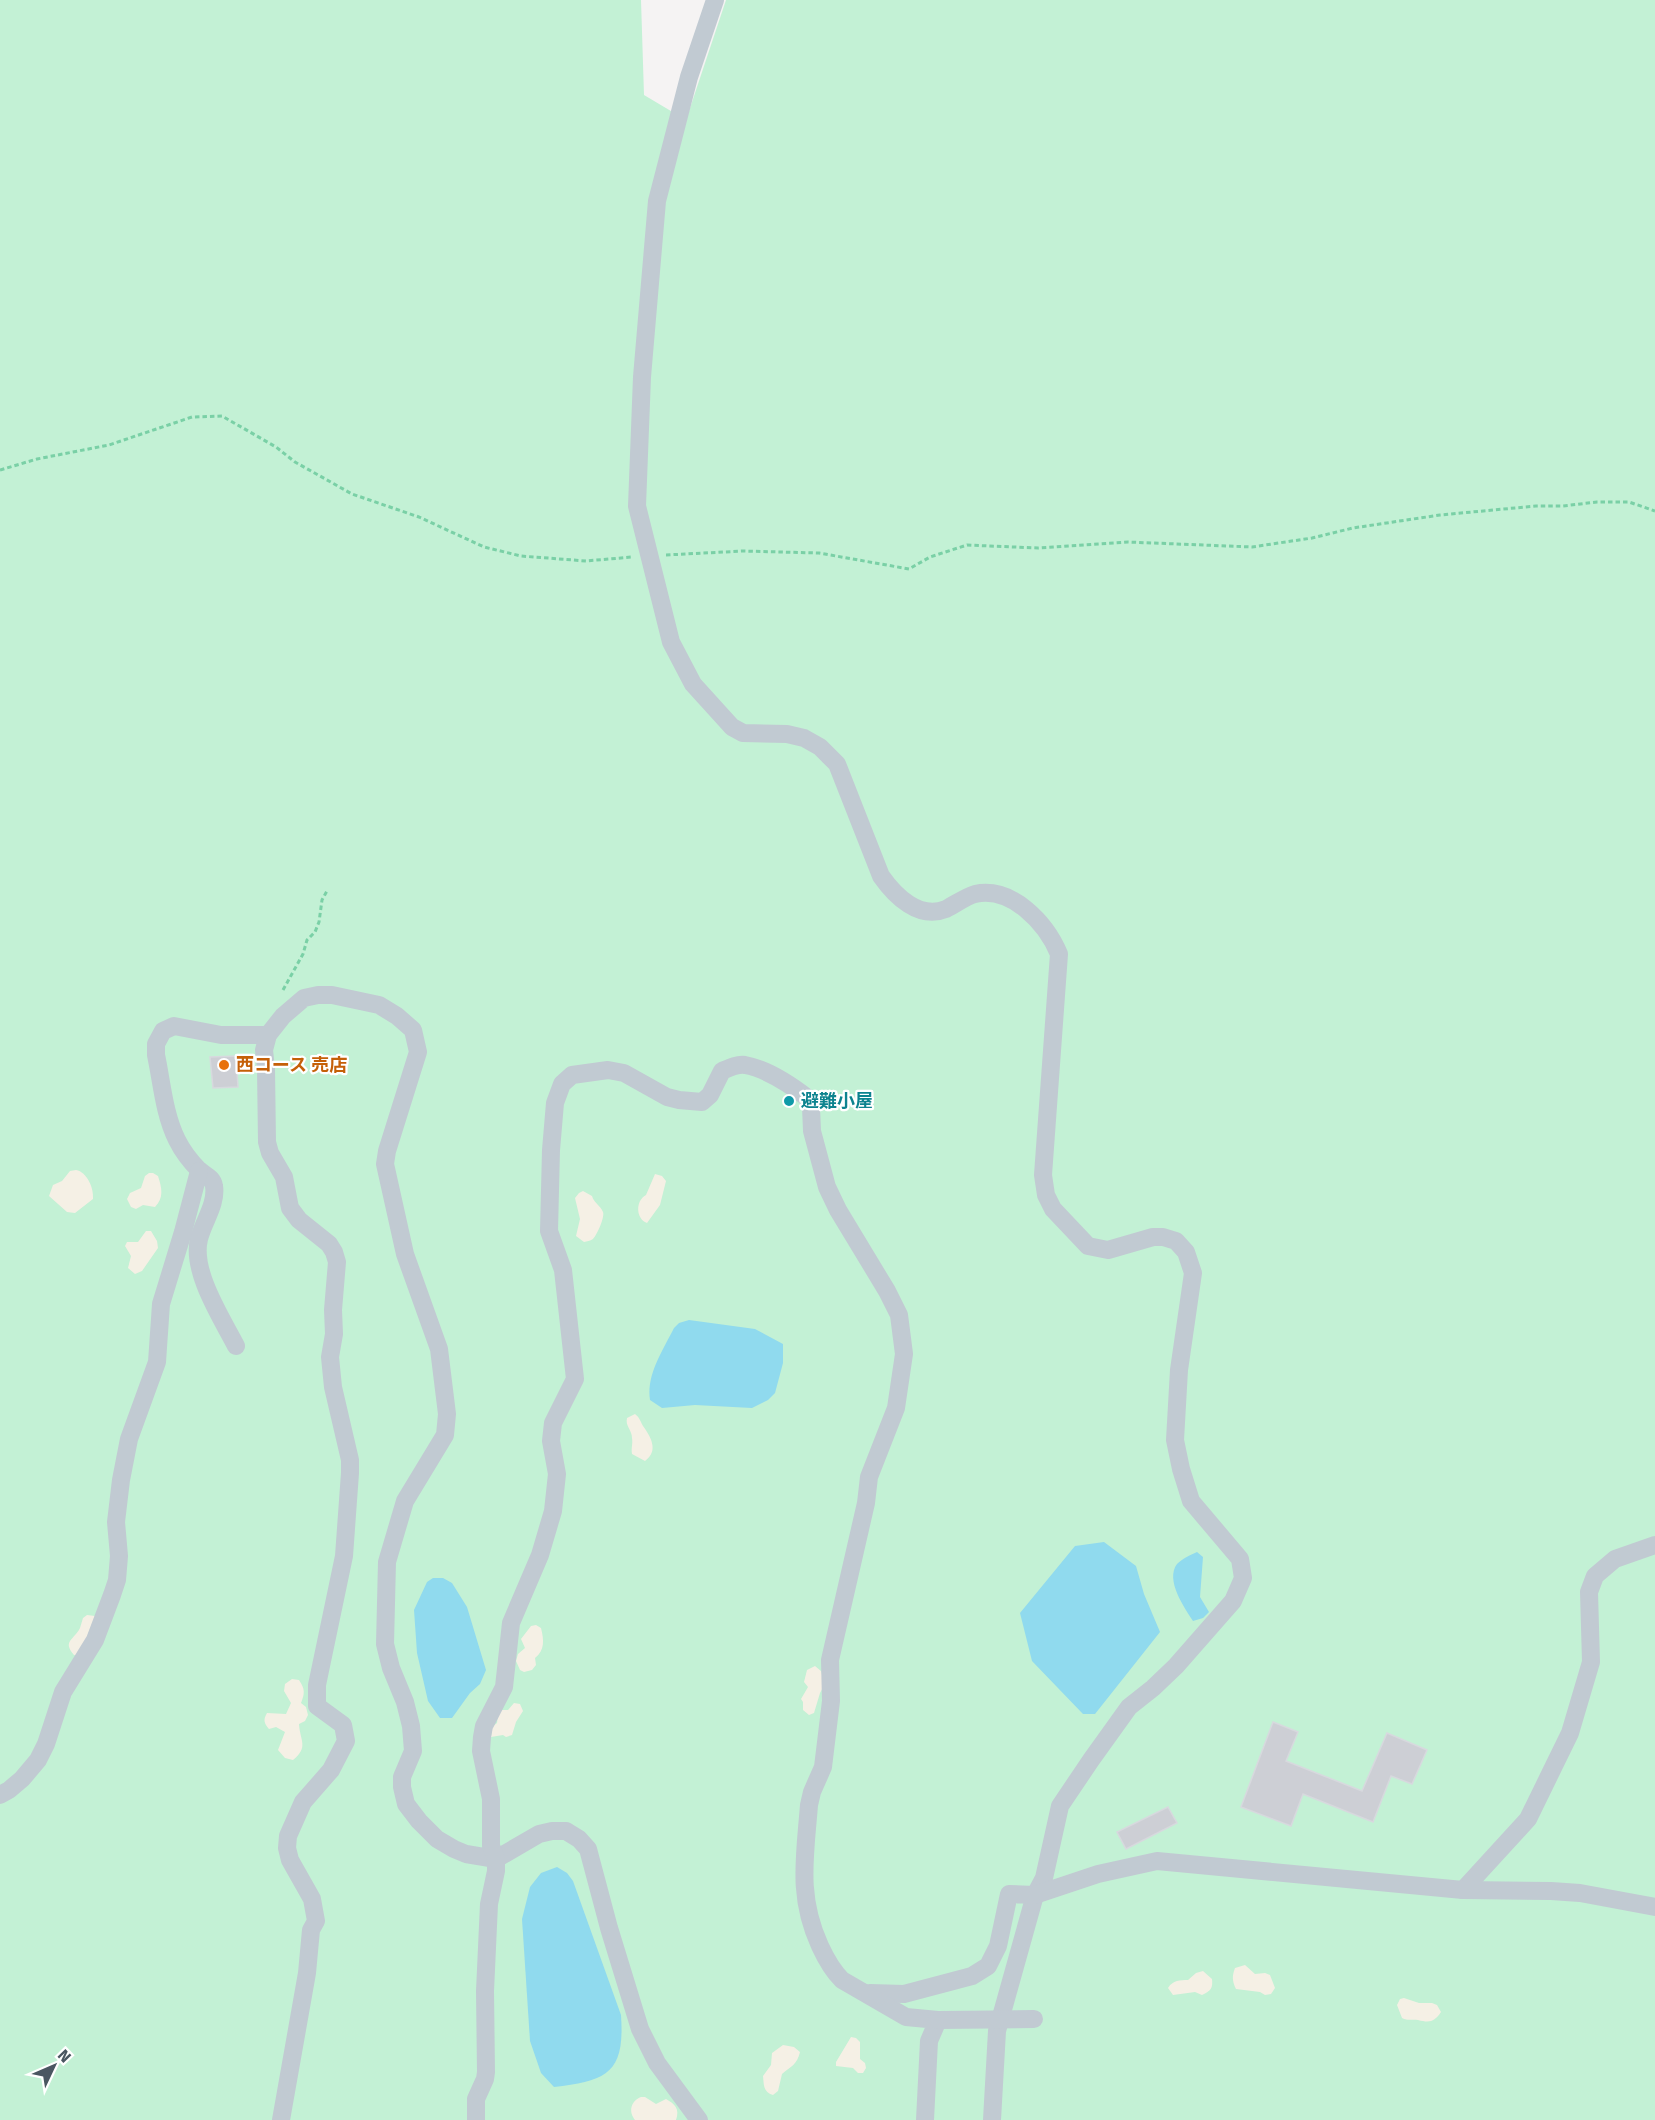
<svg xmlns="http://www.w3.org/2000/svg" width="1655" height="2120" viewBox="0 0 1655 2120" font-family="'Fira Sans','Noto Sans JP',sans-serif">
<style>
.green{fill:#c3f1d5}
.sand{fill:#f5f0e5}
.water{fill:#90daee}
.building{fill:#cdcfd5;stroke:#d7d9de;stroke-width:1.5}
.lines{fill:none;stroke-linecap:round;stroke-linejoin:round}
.path{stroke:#7ad0a6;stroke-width:3;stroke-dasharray:4.5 3;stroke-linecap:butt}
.minor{stroke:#c1cad2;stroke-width:18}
.minor-bridge{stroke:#c1cad2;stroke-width:18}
.food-dot{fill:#e8710a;stroke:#fff;stroke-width:2}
.culture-dot{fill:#0f9aa8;stroke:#fff;stroke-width:2}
.labels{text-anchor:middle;stroke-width:4.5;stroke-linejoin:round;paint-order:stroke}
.food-label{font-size:18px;font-weight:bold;fill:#c56008;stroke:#fff;text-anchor:start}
.culture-label{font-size:18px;font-weight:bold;fill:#0d838f;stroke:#fff;text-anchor:start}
</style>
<rect width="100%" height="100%" fill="#f5f3f3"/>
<!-- green -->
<path class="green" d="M0,0h641l3,95 42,25 40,-120h929v2120h-1655z"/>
<!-- sand -->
<g class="sand">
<path d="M76,1170c11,2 18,18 17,29l-18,14 -8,-1 -18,-16 4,-11 9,-4 8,-10z"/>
<path d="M149,1173h4l5,3c4,12 6,22 -3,31l-12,-2 -7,4 -5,-2 -4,-8 3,-6 11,-5 4,-12z"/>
<path d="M655,1174l7,2 4,5 -6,24 -13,18c-11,-4 -12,-22 -1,-28z"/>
<path d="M583,1191l9,5c2,7 8,9 11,16 2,5 -6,23 -10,27 -3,2 -6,2 -9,3l-8,-6 4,-17 -5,-21 4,-5z"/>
<path d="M146,1231h5l6,10 1,7 -16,23 -7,3 -7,-6 3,-12 -6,-10 2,-4h11z"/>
<path d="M635,1414c5,4 5,7 8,12 8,11 16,25 2,35l-13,-7c-1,-6 1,-10 0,-16 0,-8 -7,-12 -5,-20z"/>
<path d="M87,1615l8,1 -15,40 -6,-1c-12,-14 0,-15 6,-27 1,-3 2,-7 3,-10z"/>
<path d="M536,1625l5,3c3,12 4,22 -6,30l1,7 -4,5 -8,2 -4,-2 -4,-9 2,-7 7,-6 -4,-9 10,-13z"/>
<path d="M815,1666l6,5 4,13 -5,9 -6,20 -5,2 -6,-5v-8l-2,-3 7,-12 -4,-5 3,-12z"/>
<path d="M292,1679l7,1c6,9 6,13 2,23l5,4 2,8 -3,6 -6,3c1,17 10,23 -6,36l-8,-2 -7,-8 7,-18 -9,-5 -7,2c-5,-6 -6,-9 -2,-16l19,1 5,-11 -7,-12 1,-7z"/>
<path d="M514,1703l6,1 3,7 -7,11 -4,13 -6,2 -3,-2 -12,2 1,-10 5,-4 1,-9 4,-4h6z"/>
<path d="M1245,1965l10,9 10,-1 5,2 5,13 -4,6 -6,1 -5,-3 -24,-3c-4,-8 -4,-13 -1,-21z"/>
<path d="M1203,1971l9,8c1,9 -1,12 -10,16l-7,-3 -22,3 -5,-7c5,-8 12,-8 20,-8l8,-7z"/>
<path d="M1404,1998l15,5h13l5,2 4,7c-7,10 -11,11 -23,8 -6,-1 -10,1 -16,-2l-5,-13 3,-6z"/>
<path d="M851,2037l5,1 4,4v17l5,4 1,5 -3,5h-5l-5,-5 -17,-2v-4z"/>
<path d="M783,2045l11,2 6,5c-3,13 -9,14 -18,22l-4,17 -5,4c-10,-3 -9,-10 -10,-19l8,-11 1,-12z"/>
<path d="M641,2097h4l11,7 10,-5c9,5 14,10 10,21h-41c-7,-9 -4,-19 6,-23z"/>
</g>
<!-- water -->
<g class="water">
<path d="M689,1320l66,9 28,15v19l-8,30 -7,7 -16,8 -57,-3 -33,3 -12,-8c-4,-25 13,-50 24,-72l5,-5z"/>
<path d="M1104,1542l32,24 8,28 16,38 -65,82h-12l-51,-53 -12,-48 55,-67z"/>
<path d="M1197,1552l6,5 -3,40 9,15 -6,6 -10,3c-9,-14 -28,-41 -16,-57 5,-5 13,-9 20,-12z"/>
<path d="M433,1578h10l9,5 15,24 19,63 -6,14 -10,9 -18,25h-12l-12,-17 -11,-48 -3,-43 13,-28z"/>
<path d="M557,1867l10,6 6,8 48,134c4,57 -13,66 -67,72l-13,-14 -11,-32 -8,-122 8,-32 11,-14z"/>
</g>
<!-- building -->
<g class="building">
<path d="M236,1056l2,31 -25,1 -3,-31z"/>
<path d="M1273,1722l25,10 -12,29 76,30 25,-58 40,17 -15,34 -21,-8 -18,46 -70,-28 -12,32 -50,-19z"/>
<path d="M1168,1807l9,16 -51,26 -9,-17z"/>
</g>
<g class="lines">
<!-- path -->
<g class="path">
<path d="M0,470l37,-11 72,-14 83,-28 30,-1 54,31 19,15 57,32 67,23 65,30 37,9 65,5 46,-4"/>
<path d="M666,555l77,-4 76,2 90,16 21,-12 37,-12 71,3 90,-6 124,5 60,-9 41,-10 87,-13 96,-9h27l34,-4h32l26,9"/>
<path d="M283,990l20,-36 4,-14 8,-8 4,-10 3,-22 6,-11"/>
</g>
<!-- minor -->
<g class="minor">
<path d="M715,0l-26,77 -32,124 -15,176 -5,129 34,136 22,42 39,43 11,6 44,1 17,4 16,9 17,17 44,112c14,20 38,44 65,33 10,-5 19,-12 29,-15 37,-8 71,29 84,60l-16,221 3,20 7,14 35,37 20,4 45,-13h10l13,4 10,11 7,21 -14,97 -4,70 6,29 10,32 49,58 3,19 -10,23 -57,65 -23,22 -24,19 -38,53 -31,46 -16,72 -9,17 -38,136 -5,89"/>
<path d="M236,1346c-15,-29 -45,-75 -37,-107 4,-17 18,-35 15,-53 -1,-8 -9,-11 -15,-16 -8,-8 -17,-20 -22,-30 -13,-26 -15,-57 -21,-85v-11l7,-13 11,-5 47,9h47"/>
<path d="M0,1795l9,-5 13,-11 16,-19 8,-16 17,-52 32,-52 17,-45 5,-15 2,-24 -3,-34 5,-42 8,-41 28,-77 4,-58 22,-72 16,-61"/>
<path d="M1463,1890l65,-71 42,-86 21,-71 -2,-70 6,-16 20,-17 40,-14"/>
<path d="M870,1993l34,1 68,-18 16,-10 10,-20 11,-52 26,1 63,-21 59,-13 306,29 88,1 29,2 75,14"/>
<path d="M281,2120l26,-147 4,-43 5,-9 -4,-22 -22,-39 -3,-12 1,-12 15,-34 28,-32 15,-29 -3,-16 -26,-19v-21l27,-129 6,-83v-13l-17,-73 -3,-30 4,-23 -1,-24 4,-48 -3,-10 -5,-8 -30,-24 -9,-12 -6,-31 -14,-24 -3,-11 -1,-73 -2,-19 4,-15 15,-19 21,-18 14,-3h14l47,10 18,11 16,14 5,22 -31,99 -2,13 20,90 34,95 8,65 -2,21 -40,66 -18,61 -2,82 6,24 14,34 6,24 2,25 -11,26v10l4,17 13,17 18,18 17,10 12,5 30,5 43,-25 13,-3h14l13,8 9,10 21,79 31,101 17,34 42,57"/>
<path d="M476,2120v-21l9,-20 1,-7 -1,-81 4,-87 7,-33v-12l-5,-13v-47l-10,-48 1,-14 2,-11 20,-39 7,-64 29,-68 13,-44 4,-37 -6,-33 2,-18 22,-44 -12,-109 -14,-39 2,-81 4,-47 7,-19 10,-9 36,-5 16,3 43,24 12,3 23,2 8,-7 12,-24c7,-3 15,-7 23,-6 22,4 46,20 64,34l2,8 1,24 15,56 11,23 49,81 12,24 5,39 -8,54 -27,69 -3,26 -36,157 1,41 -8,66 -11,25 -3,13c-4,52 -12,91 11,141 6,13 12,24 22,34l64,37 32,3 -9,21 -4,79"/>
</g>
<!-- minor-bridge -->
<path class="minor-bridge" d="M938,2020l96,-1"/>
</g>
<!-- markers -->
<circle class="food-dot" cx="224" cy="1065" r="6"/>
<circle class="culture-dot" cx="789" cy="1101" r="6"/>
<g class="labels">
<!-- food labels -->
<g class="food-label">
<text x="236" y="1071">西コース 売店</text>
</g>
<!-- culture labels -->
<g class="culture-label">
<text x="801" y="1107">避難小屋</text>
</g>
</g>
<!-- north arrow -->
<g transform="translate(54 2066) rotate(46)" stroke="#ffffff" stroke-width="4.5" paint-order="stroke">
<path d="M0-4.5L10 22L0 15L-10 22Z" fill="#4a5661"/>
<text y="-9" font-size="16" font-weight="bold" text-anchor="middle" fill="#4a5661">N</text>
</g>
</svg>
